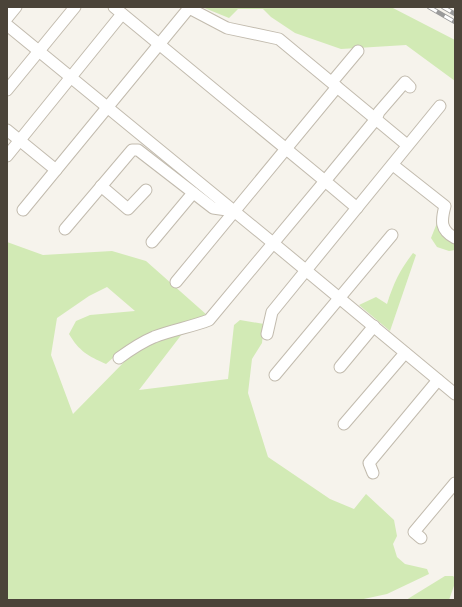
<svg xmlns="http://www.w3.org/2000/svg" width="462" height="607" viewBox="0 0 462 607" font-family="'Sofia Sans Condensed',sans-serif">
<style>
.green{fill:#d2eab5}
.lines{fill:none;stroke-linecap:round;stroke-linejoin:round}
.street-casing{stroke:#c2bbae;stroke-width:13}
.street{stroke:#fff;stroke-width:11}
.rail-casing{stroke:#9a9a9a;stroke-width:4.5}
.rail{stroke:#fff;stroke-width:3;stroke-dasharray:9;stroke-linecap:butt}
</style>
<rect width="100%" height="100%" fill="#f6f3ec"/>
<!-- green -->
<g class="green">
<path d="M202,7h189l64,33v41l-49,-36 -65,4 -46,-16 -24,-16 -8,-8h-25l-9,9z"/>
<path d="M437,223l3,8 15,12v7l-6,1 -12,-4 -6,-9z"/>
<path d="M7,242l36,13 69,-4 34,10 61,54 -42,13 -43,22 -16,14c-18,-8 -27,-13 -37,-30l7,-13 14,-6 45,-4 -28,-24 -18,9 -32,22 -6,37 22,59 55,-56 28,-17 26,-7 -43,56 89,-11 6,-54 6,-5 24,4 -2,19 -10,16 -4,34 20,64 62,42 24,10 12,-15 28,26 3,16 -4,8 4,13 8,7 22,5 2,5 -42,20 -28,6h-352z"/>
<path d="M413,253l3,2 -26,76 -31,-26 17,-8 11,7c7,-22 13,-34 26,-51z"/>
<path d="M445,576h8l2,2v5l-6,17h-43z"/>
</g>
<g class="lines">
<defs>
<g id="street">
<path d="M114,7l211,174 -116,139c-18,7 -37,10 -55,17 -12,5 -24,13 -35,21"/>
<path d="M7,18l9,-11"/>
<path d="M7,25l266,218 182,151"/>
<path d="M332,82l26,-31"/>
<path d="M7,90l68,-83"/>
<path d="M7,130l49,40"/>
<path d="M7,156l115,-142"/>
<path d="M393,165l52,41c-4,15 -5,24 10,32"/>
<path d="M101,186l27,23 18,-19"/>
<path d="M357,208l-32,-27 51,-62 3,-7 26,-30 5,5"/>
<path d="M23,210l166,-202 38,20 52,11 128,106"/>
<path d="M65,229l67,-79h6l75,58 21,3"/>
<path d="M152,242l41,-49"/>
<path d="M176,282l161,-195"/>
<path d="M267,334l5,-22 168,-206"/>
<path d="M340,367l34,-41"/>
<path d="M275,375l117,-140"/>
<path d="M344,424l61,-71"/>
<path d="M373,473l-4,-10 69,-83"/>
<path d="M421,538l-7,-6 41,-49"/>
</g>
</defs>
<!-- street casing -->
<use href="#street" class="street-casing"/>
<!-- street -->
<use href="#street" class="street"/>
<defs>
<g id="rail">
<path d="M429,7l26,15"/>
<path d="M443,7l12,7"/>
</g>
</defs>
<!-- rail casing -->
<use href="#rail" class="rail-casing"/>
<!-- rail -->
<use href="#rail" class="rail"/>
</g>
<!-- border -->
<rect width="462" height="607" fill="none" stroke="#4b4439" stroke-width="16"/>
</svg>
